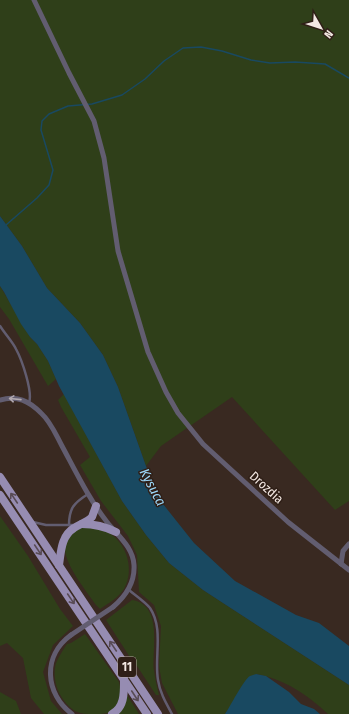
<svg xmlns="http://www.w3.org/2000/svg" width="349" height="714" viewBox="0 0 349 714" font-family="'Fira Sans Condensed',sans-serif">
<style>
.green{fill:#2f3f19}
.water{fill:#194961}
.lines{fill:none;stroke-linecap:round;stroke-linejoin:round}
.stream{stroke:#194961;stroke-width:1.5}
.service{stroke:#625d70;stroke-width:2.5}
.minor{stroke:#625d70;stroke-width:5}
.primary{stroke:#968cb2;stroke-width:8}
.minor-bridge{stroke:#625d70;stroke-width:5}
.oneway{stroke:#b2a9af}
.oneway2{stroke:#584b55}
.labels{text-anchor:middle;stroke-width:3;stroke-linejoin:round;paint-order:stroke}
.shield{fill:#2f1f17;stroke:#b8aca6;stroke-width:1}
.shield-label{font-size:12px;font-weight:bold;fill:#f3e8e3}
.street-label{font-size:13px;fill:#f3e8e3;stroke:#2f1f17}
.water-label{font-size:14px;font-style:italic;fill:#9bd6f7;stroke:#2f1f17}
</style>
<rect width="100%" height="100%" fill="#392921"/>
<!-- green -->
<g class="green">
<path d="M0,0h349v501l-14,9 -103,-113 -71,49 -15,20 -28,-79 -15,-32 -23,-32 -33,-35 -25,-42 -22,-30z"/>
<path d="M0,286l30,51 7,7 11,17 8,18 -8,7 -39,-67 -9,-12z"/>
<path d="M64,394l58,107 24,34 23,28 34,27 23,15 123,80v29h-21c-19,-18 -45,-36 -72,-40l-21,25 -10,15h-47l-16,-31 -3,-17 2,-40 -7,-21 -15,-13 -2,-37 -9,-19 -27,-35 -21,-36 10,-8 -29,-50 -3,-7z"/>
<path d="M0,516l28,40 32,53 13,17 -20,19 -10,27 8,29 11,13h-18l-13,-16 -8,-40 -16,-15 -7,3z"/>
<path d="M83,527c9,0 16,1 24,5 20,10 28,38 17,57 -6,9 -15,14 -24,20l-4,-4c-9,-13 -30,-39 -31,-55 -1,-4 1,-8 4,-11 4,-6 7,-10 14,-12z"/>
<path d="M132,600c31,5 20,48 22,70 1,9 3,17 5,25h-3l-19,-29 -2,-1 -29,-45z"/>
<path d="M85,634l34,48c3,12 2,26 -11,31 -4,1 -10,1 -15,1 -6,0 -12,0 -18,-3 -15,-10 -24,-30 -19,-48 3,-7 7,-13 11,-19l4,-1z"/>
<path d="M0,692l16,9 5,13h-21z"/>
<path d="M127,695l12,19h-22z"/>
</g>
<!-- water -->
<g class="water">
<path d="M0,216l22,30 25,42 33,35 23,32 15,32 28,79 13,33 35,44 41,38 61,34 23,8 30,23v39l-123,-80 -23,-15 -34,-27 -23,-28 -24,-34 -63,-115 -11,-25 -11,-17 -7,-7 -9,-13 -17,-32 -4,-6z"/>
<path d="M256,674l10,2 23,16 12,12 13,5 6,5h-95c5,-7 19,-35 25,-38 2,-1 4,-1 6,-2z"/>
</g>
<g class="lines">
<!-- stream -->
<path class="stream" d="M6,225l31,-27 12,-13 4,-15 -12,-40 1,-9 7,-7 19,-8 24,-2 30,-9 23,-16 19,-18 19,-13 18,-1 21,4 29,9 19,3 25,-1 30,2 24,14"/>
<!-- service -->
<g class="service">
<path d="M0,326c5,8 12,15 16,23 6,11 17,43 13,54"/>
<path d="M33,522l13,3h27"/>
<path d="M69,525c0,-17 5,-22 19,-31"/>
<path d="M129,590c7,6 15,11 21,18 14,21 4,49 8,72 2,13 8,23 14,34"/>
</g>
<!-- minor -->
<g class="minor">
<path d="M34,0l35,73 25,48 10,37 14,93 30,101 18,40 12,21 25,31 85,78 61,48"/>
<path d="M0,400c17,-5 29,1 41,13 10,9 15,22 21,33 14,26 27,53 45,76 11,14 26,25 27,43 1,18 -8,31 -21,42"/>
<path d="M341,564l2,-13 6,-7"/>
<path d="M71,635c-29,21 -26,59 1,79"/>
</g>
<!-- primary -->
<g class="primary">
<path d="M0,477l158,237"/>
<path d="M0,495l147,219"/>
<path d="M82,524c13,0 22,2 34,8"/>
<path d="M59,565c2,-13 2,-29 15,-37 6,-4 13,-6 18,-11l4,-11"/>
<path d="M112,714c13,-7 12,-22 12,-35"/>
</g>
<!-- minor-bridge -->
<path class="minor-bridge" d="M71,635l42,-28"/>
</g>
<!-- one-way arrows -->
<defs><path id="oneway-shaft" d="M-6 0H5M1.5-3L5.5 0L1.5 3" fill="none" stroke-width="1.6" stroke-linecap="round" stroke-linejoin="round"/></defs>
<use class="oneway" href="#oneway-shaft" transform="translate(15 399) rotate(-174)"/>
<g class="oneway2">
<use href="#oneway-shaft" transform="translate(14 498) rotate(-124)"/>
<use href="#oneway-shaft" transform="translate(38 550) rotate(56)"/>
<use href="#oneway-shaft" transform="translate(71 599) rotate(56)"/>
<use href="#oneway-shaft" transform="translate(113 646) rotate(-124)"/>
<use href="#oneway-shaft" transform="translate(135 696) rotate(57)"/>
</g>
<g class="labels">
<!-- shield labels -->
<rect class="shield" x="118" y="657" width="18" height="20" rx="3"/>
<g class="shield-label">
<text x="127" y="671">11</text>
</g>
<!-- street labels -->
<g class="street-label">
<text transform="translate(267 487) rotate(42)" y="5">Drozdia</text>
</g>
<!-- water labels -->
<g class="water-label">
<text transform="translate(153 487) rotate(62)" y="5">Kysuca</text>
</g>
</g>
<!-- north arrow -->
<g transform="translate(321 28) rotate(129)" stroke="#2f1f17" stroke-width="3" paint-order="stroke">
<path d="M0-3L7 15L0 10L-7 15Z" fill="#f3e8e3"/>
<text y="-6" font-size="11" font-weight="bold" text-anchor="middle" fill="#f3e8e3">N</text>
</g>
</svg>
